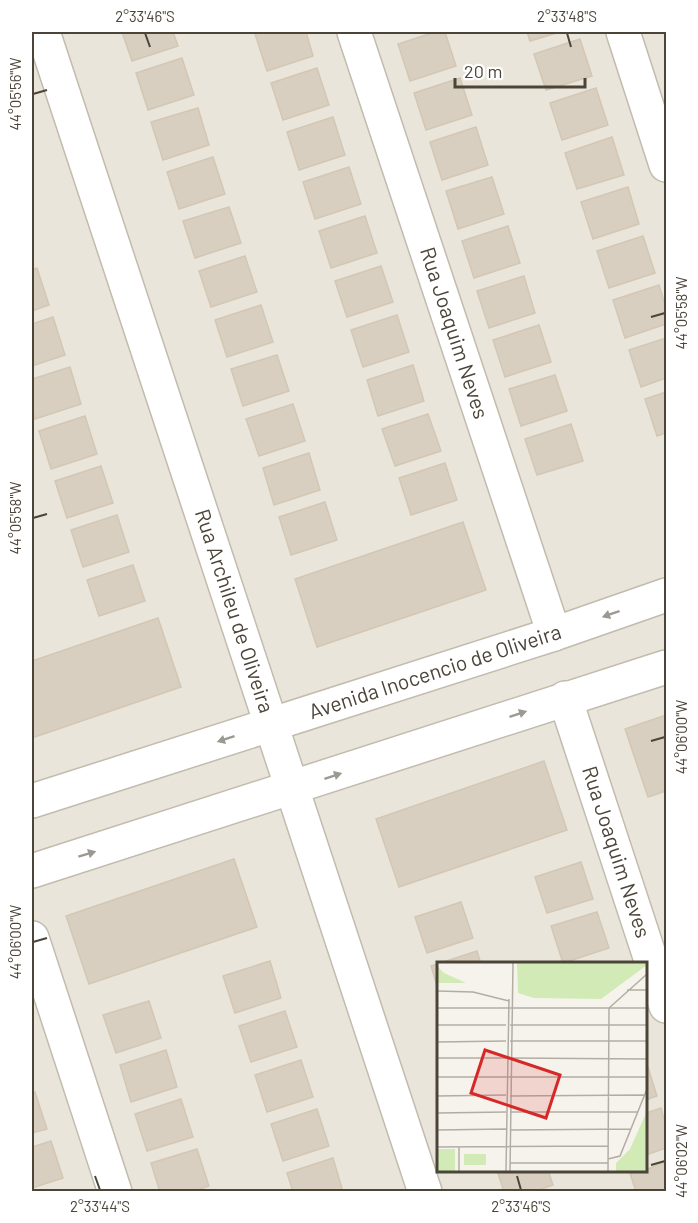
<svg xmlns="http://www.w3.org/2000/svg" width="698" height="1223" viewBox="0 0 698 1223" font-family="Barlow,sans-serif">
<style>
.residential{fill:#eae5da;fill-rule:evenodd}
.building{fill:#d8cfc1;stroke:#d3c7b4;stroke-width:1.5}
.lines{fill:none;stroke-linecap:round;stroke-linejoin:round}
.minor-casing{stroke:#c2bbae;stroke-width:36}
.minor{stroke:#fff;stroke-width:33}
.oneway{fill:#9c9892}
.ticks{fill:none;stroke:#4b4439;stroke-width:2}
.labels{text-anchor:middle;stroke-width:5;stroke-linejoin:round;paint-order:stroke}
.street-label{font-size:21px;fill:#4b4439;stroke:#fff}
.inset-road{fill:none;stroke:#b2ada4;stroke-width:1.5}
.view{fill:#d62828;fill-opacity:0.15;stroke:#d62828;stroke-width:3}
.inset-edge{fill:none;stroke:#4b4439;stroke-width:3}
.neatline{fill:none;stroke:#4b4439;stroke-width:2}
.ticks-label{font-size:15px;text-anchor:middle;fill:#4b4439}
</style>
<rect width="100%" height="100%" fill="#f6f3ec"/>
<!-- residential -->
<path class="residential" d="M32,32h634v1159h-634zM438,964h208v206h-208z"/>
<!-- building -->
<g class="building">
<path d="M122,32h51l5,14 -46,15z"/>
<path d="M261,32h45l7,24 -46,15 -12,-37z"/>
<path d="M435,32h10l11,34 -46,15 -12,-37z"/>
<path d="M527,32h33l-30,9z"/>
<path d="M580,39l12,37 -46,14 -12,-36z"/>
<path d="M182,58l12,37 -46,15 -12,-37z"/>
<path d="M317,68l12,37 -46,15 -12,-37z"/>
<path d="M460,78l12,37 -46,15 -12,-37z"/>
<path d="M596,88l12,37 -46,15 -12,-37z"/>
<path d="M198,108l11,37 -46,15 -12,-38z"/>
<path d="M333,117l12,38 -46,15 -12,-38z"/>
<path d="M476,127l12,38 -46,15 -12,-38z"/>
<path d="M612,137l12,38 -47,14 -12,-36z"/>
<path d="M213,157l12,37 -46,15 -12,-37z"/>
<path d="M349,167l12,37 -46,15 -12,-37z"/>
<path d="M492,177l12,37 -46,15 -12,-38z"/>
<path d="M628,187l11,37 -46,15 -12,-37z"/>
<path d="M229,207l12,36 -46,15 -12,-37z"/>
<path d="M365,216l12,37 -46,15 -12,-37z"/>
<path d="M508,226l12,37 -46,15 -12,-37z"/>
<path d="M643,236l12,37 -46,15 -12,-37z"/>
<path d="M245,256l12,36 -46,15 -12,-36z"/>
<path d="M381,266l12,36 -46,15 -12,-36z"/>
<path d="M37,268l12,37 -17,6v-41z"/>
<path d="M524,276l11,37 -46,15 -12,-37z"/>
<path d="M659,285l7,23v16l-41,14 -12,-38z"/>
<path d="M261,305l12,37 -46,15 -12,-37z"/>
<path d="M397,315l12,37 -46,15 -12,-37z"/>
<path d="M53,317l12,38 -33,11v-42z"/>
<path d="M539,325l12,37 -46,15 -12,-37z"/>
<path d="M666,338v40l-25,9 -12,-37z"/>
<path d="M277,355l12,36 -46,15 -12,-37z"/>
<path d="M413,365l11,36 -46,15 -11,-36z"/>
<path d="M70,367l11,37 -46,15 -3,-11v-29z"/>
<path d="M555,375l12,36 -46,15 -12,-37z"/>
<path d="M666,392v41l-9,3 -12,-37z"/>
<path d="M293,404l12,37 -46,15 -13,-37z"/>
<path d="M428,414l13,37 -46,15 -13,-37z"/>
<path d="M85,416l12,38 -46,15 -12,-38z"/>
<path d="M571,424l12,37 -46,14 -12,-36z"/>
<path d="M309,453l11,37 -46,15 -11,-37z"/>
<path d="M445,463l12,37 -46,15 -12,-37z"/>
<path d="M101,466l12,37 -46,15 -12,-37z"/>
<path d="M325,502l12,38 -46,15 -12,-38z"/>
<path d="M117,515l12,37 -46,15 -12,-37z"/>
<path d="M463,522l23,68 -169,57 -22,-68z"/>
<path d="M133,565l12,36 -46,15 -12,-36z"/>
<path d="M158,618l23,69 -149,51v-77z"/>
<path d="M666,715v76l-18,6 -23,-68z"/>
<path d="M544,761l23,69 -168,57 -23,-68z"/>
<path d="M234,859l23,68 -168,57 -23,-68z"/>
<path d="M581,862l12,37 -46,14 -12,-36z"/>
<path d="M461,902l12,36 -46,15 -12,-36z"/>
<path d="M597,912l12,36 -46,15 -12,-37z"/>
<path d="M477,951l4,13h-43v25l-7,-23z"/>
<path d="M270,961l11,37 -46,15 -12,-37z"/>
<path d="M149,1001l12,37 -45,15 -13,-38z"/>
<path d="M285,1011l12,36 -46,15 -12,-36z"/>
<path d="M166,1050l11,37 -46,15 -11,-37z"/>
<path d="M301,1060l12,37 -46,15 -12,-37z"/>
<path d="M646,1061l11,35 -11,4z"/>
<path d="M35,1092l12,37 -15,4v-40z"/>
<path d="M181,1099l12,38 -46,14 -12,-37z"/>
<path d="M661,1108l5,18v22l-20,7v-42z"/>
<path d="M317,1109l12,37 -46,15 -12,-37z"/>
<path d="M51,1141l12,37 -31,10v-41z"/>
<path d="M197,1149l12,37 -18,6h-31l-9,-29z"/>
<path d="M333,1158l10,34h-50l-6,-19z"/>
<path d="M666,1161v31h-30l-6,-19 16,-3z"/>
<path d="M497,1170h51l5,15 -20,7h-29z"/>
</g>
<g class="lines">
<defs>
<g id="minor">
<path d="M43,32l382,1160"/>
<path d="M354,32l200,602"/>
<path d="M623,32l43,133"/>
<path d="M565,698l101,308"/>
<path d="M32,801l522,-167 112,-39"/>
<path d="M32,871l634,-204"/>
<path d="M32,938l83,254"/>
</g>
</defs>
<!-- minor casing -->
<use href="#minor" class="minor-casing"/>
<!-- minor -->
<use href="#minor" class="minor"/>
</g>
<!-- one-way arrows -->
<defs><path id="oneway-solid" d="M-6-.8H1V-3.2L6.5 0L1 3.2V.8H-6Z" transform="scale(1.5)"/></defs>
<g class="oneway">
<use href="#oneway-solid" transform="translate(611 614) rotate(161)"/>
<use href="#oneway-solid" transform="translate(518 714) rotate(-18)"/>
<use href="#oneway-solid" transform="translate(226 739) rotate(162)"/>
<use href="#oneway-solid" transform="translate(333 776) rotate(-18)"/>
<use href="#oneway-solid" transform="translate(87 854) rotate(-17)"/>
</g>
<!-- ticks -->
<path class="ticks" d="M145,33l5,14M567,33l4,14M33,94l14,-4M651,317l14,-4M33,518l14,-4M651,741l14,-4M33,942l14,-4M651,1165l14,-4M95,1176l5,14M517,1176l4,14"/>
<g class="labels">
<!-- street labels -->
<g class="street-label">
<text transform="translate(454 333) rotate(72)" y="7">Rua Joaquim Neves</text>
<text transform="translate(234 611) rotate(72)" y="7">Rua Archileu de Oliveira</text>
<text transform="translate(435 672) rotate(-18)" y="7">Avenida Inocencio de Oliveira</text>
<text transform="translate(616 852) rotate(72)" y="7">Rua Joaquim Neves</text>
</g>
</g>
<!-- overview -->
<g transform="translate(437 962)">
<rect width="210" height="210" fill="#f6f3ec"/>
<path d="M80,1h130v2l-46,34 -67,-1 -16,-5zM0,4l7,7 22,10h-29zM210,149v60h-31v-8l14,-14zM0,187h18v22h-18zM27,192h22v11h-22z" fill="#d2eab5"/>
<path class="inset-road" d="M190,28h20M0,29l36,1 36,9M0,46h210M0,63h69M73,63h137M73,79h137M0,80l69,-1M0,96h69M73,96l137,1M0,115h210M0,134l69,-1M73,134l134,-1M73,150h128M0,151l69,-1M0,168l69,-1M73,168l121,-1M0,185l171,-1M171,197l12,-3 27,-67M73,201h98M22,209v-24M69,209l3,-172M73,209l3,-208M171,209l1,-163 38,-34"/>
<path class="view" d="M48,88l75,25 -14,43 -75,-25z"/>
<rect width="210" height="210" class="inset-edge"/>
</g>
<!-- border -->
<rect width="698" height="1223" fill="none" stroke="#ffffff" stroke-width="66"/>
<!-- scale -->
<path d="M455 78v9h130v-9" fill="none" stroke="#4b4439" stroke-width="3"/>
<text x="464" y="78" font-size="18" fill="#4b4439" stroke="#ffffff" stroke-width="4.5" paint-order="stroke">20 m</text>
<rect x="33" y="33" width="632" height="1157" class="neatline"/>
<g class="ticks-label">
<text x="145" y="22">2°33'46"S</text>
<text x="567" y="22">2°33'48"S</text>
<text transform="translate(16 94) rotate(-90)" y="5">44°05'56"W</text>
<text transform="translate(682 313) rotate(-90)" y="5">44°05'58"W</text>
<text transform="translate(16 518) rotate(-90)" y="5">44°05'58"W</text>
<text transform="translate(682 737) rotate(-90)" y="5">44°06'00"W</text>
<text transform="translate(16 942) rotate(-90)" y="5">44°06'00"W</text>
<text transform="translate(682 1161) rotate(-90)" y="5">44°06'02"W</text>
<text x="100" y="1212">2°33'44"S</text>
<text x="521" y="1212">2°33'46"S</text>
</g>
</svg>
